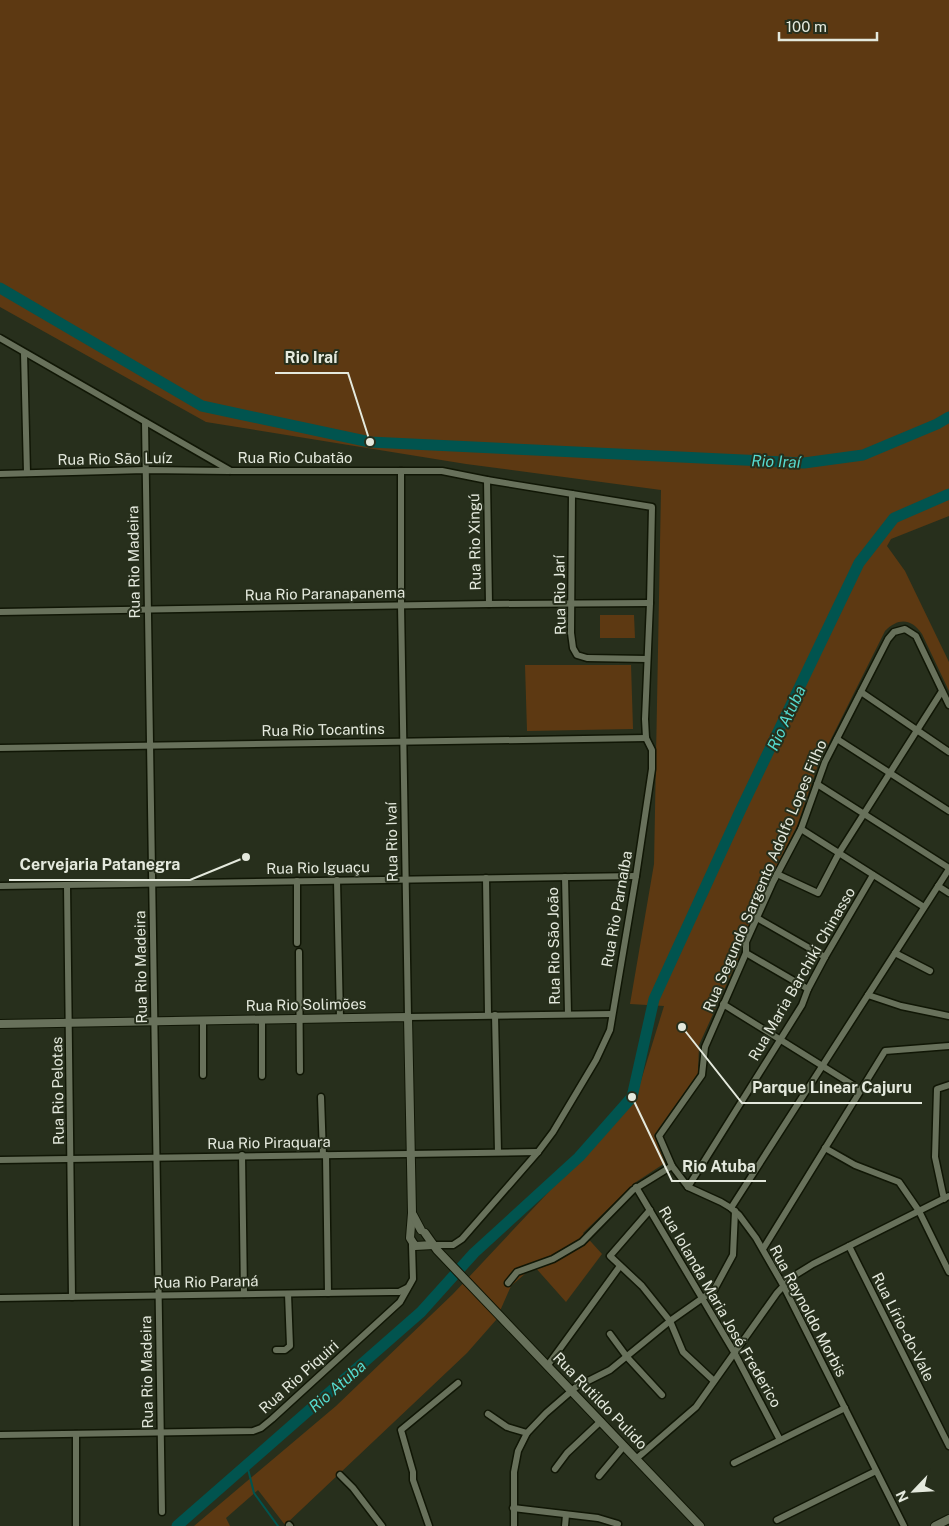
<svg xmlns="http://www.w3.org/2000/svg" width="949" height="1526" viewBox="0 0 949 1526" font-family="'Public Sans',sans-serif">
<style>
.green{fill:#5d3912}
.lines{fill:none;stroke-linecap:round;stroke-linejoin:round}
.stream{stroke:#01544f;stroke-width:2}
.river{stroke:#01544f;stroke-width:11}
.minor-casing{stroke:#101605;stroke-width:9}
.tertiary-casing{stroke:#101605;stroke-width:10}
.minor{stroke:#68715b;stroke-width:6}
.tertiary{stroke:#68715b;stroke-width:8}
.labels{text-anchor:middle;stroke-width:4;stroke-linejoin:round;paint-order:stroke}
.street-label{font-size:15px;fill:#e4e9dd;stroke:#272f1c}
.water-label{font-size:16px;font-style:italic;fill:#55dacf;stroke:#272f1c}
.leader{fill:none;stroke:#e4e9dd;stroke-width:2}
.callout-dot{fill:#e4e9dd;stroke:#272f1c;stroke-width:2}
.callout-label{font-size:16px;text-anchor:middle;font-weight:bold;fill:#e4e9dd;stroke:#272f1c;stroke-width:4;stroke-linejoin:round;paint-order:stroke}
</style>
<rect width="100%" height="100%" fill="#272f1c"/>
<!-- green -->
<g class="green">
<path d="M0,0h949v516l-58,23 -4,7 18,25 44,91v29l-27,-57c-11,-16 -24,-16 -37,-3l-67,134 -21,61 -27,53 -29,65 -3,15 -39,86 -1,28 -44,62 11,28 -29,19 -53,51 19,21 -36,48 -32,-36 -23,20 -15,34 -29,33 -182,172 -27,-35 -32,28 4,8h-36l142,-120 117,-112 182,-194 29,-94 -34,-2 24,-140 7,-374 -195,-26 -260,-42 -206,-115z"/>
<path d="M600,615h34l1,23h-35z"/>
<path d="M525,665h106l2,64 -106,2z"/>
</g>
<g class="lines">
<!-- stream -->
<path class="stream" d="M247,1465l7,28 24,33"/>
<!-- river -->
<g class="river">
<path d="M0,288l202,118 168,36 434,21 59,-8 74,-31 12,-7"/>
<path d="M177,1526l244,-214 53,-59 105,-96 53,-60 22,-98 87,-190 118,-246 35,-45 55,-24"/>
</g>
<defs>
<g id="minor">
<path d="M0,338l231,133h211l45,9 165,27 -2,96 -5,116 1,19 6,12v19l-16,107 -26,154 -14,30 -43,72 -15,20 -76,87 -9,6h-20"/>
<path d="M24,353l3,120"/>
<path d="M145,422l17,1090"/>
<path d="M401,471v134l7,412 204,-3"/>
<path d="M0,474l145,-4 84,1"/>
<path d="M487,480l2,124"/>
<path d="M572,494l-1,139 2,15 4,7 10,3 60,1"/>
<path d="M0,612l489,-8 161,-1"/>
<path d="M861,692l88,60"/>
<path d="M837,739l112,72"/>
<path d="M0,748l646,-10"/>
<path d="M817,784l132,84"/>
<path d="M801,829l123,78"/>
<path d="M777,874l41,19 21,-40 103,-162"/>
<path d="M565,877l3,137"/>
<path d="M486,878l2,137"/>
<path d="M337,880l3,138"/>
<path d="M67,885l5,412"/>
<path d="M0,886l636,-10"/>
<path d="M938,886l11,7"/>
<path d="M757,918l68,39"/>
<path d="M297,943v-62"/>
<path d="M299,952l1,119"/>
<path d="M746,953l62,36"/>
<path d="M895,953l35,18"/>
<path d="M868,995l33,11 48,10"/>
<path d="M723,1004l138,86"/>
<path d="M495,1015l3,137"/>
<path d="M203,1021v54"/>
<path d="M262,1076v-56"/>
<path d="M321,1097l2,58"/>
<path d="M825,1148l30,17 44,17 20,29 30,61"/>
<path d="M242,1155l2,139"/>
<path d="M326,1155l2,138"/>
<path d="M0,1160l538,-8"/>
<path d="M636,1187l98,165 46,88"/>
<path d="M688,1187l114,-182 6,-16 17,-32 48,-82"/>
<path d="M944,1199l-9,-42 2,-68 12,-4"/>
<path d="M731,1208l218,-339"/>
<path d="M650,1210l-40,46 32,30 28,35 13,31 31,29"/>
<path d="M849,1246l100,200"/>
<path d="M763,1249l122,-198 64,-5"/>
<path d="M508,1283l9,-11 36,-13 29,-17 51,-52 39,-24"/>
<path d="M0,1298l390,-6h9l8,-4"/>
<path d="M610,1334l17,23 35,38"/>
<path d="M276,1350h9l5,-4 -2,-52"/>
<path d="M548,1365l72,-99"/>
<path d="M488,1414l19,13 20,6"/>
<path d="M76,1434v92"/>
<path d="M0,1435l253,-4 8,-3 11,-9 128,-117 13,-23 -1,-34"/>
<path d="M636,1459l60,-52 81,-114 15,-16 21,-13 136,-68"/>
<path d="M734,1463l111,-55"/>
<path d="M555,1469l12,-16 34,-32"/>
<path d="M340,1475l13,13 29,38"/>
<path d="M599,1476l25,-30"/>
<path d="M513,1508l85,10 20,6"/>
<path d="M777,1520l99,-49"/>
<path d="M289,1525l1,1"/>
<path d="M429,1526l-16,-46v-8l-12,-42 57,-47"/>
<path d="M514,1526v-54l4,-21 9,-18 19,-20 30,-26 34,-17 60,-49 44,-31 19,-35 2,-44"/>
<path d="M565,1526l1,-11"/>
<path d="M904,1526l-121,-241 -27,-47 -17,-23 -8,-7 -10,-6 -33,-15 -16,-21 -13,-30 43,-61 3,-28 41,-94v-11l27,-60 28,-53 24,-67 63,-123 6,-7 11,-3 11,7 33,69"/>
</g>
<g id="tertiary">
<path d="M0,1024l408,-7 4,196 -2,25 5,8 18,-1"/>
<path d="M413,1215l8,15"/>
<path d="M425,1233l12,17 263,276"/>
<path d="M935,1526l14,-7"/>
</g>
</defs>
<!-- minor casing -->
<use href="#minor" class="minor-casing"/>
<!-- tertiary casing -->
<use href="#tertiary" class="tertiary-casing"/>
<!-- minor -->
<use href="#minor" class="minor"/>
<!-- tertiary -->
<use href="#tertiary" class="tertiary"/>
</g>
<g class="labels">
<!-- street labels -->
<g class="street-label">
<text x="295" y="463">Rua Rio Cubatão</text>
<text transform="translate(115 459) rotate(-1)" y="5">Rua Rio São Luíz</text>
<text transform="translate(475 542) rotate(-91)" y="5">Rua Rio Xingú</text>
<text transform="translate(134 562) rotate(-91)" y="5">Rua Rio Madeira</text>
<text transform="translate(325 594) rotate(-1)" y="5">Rua Rio Paranapanema</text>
<text transform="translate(560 595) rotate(-91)" y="5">Rua Rio Jarí</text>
<text transform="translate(323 730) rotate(-1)" y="5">Rua Rio Tocantins</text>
<text transform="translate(392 842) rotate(-91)" y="5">Rua Rio Ivaí</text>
<text transform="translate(318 868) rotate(-1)" y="5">Rua Rio Iguaçu</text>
<text transform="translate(765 876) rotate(-67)" y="5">Rua Segundo Sargento Adolfo Lopes Filho</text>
<text transform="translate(617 909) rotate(-80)" y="5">Rua Rio Parnaíba</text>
<text transform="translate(554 946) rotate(-91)" y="5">Rua Rio São João</text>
<text transform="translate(141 967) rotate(-91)" y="5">Rua Rio Madeira</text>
<text transform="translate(802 974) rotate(-60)" y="5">Rua Maria Barchiki Chinasso</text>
<text transform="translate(306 1005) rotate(-1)" y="5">Rua Rio Solimões</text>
<text transform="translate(58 1091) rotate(-91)" y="5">Rua Rio Pelotas</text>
<text transform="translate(269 1143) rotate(-1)" y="5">Rua Rio Piraquara</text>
<text transform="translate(206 1282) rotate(-1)" y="5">Rua Rio Paraná</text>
<text transform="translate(720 1307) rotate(60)" y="5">Rua Iolanda Maria José Frederico</text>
<text transform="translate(808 1311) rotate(62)" y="5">Rua Raynoldo Morbis</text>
<text transform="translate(903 1327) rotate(63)" y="5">Rua Lírio-do-Vale</text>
<text transform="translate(147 1372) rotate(-91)" y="5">Rua Rio Madeira</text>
<text transform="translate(299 1377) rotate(-42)" y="5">Rua Rio Piquiri</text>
<text transform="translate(600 1401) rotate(46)" y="5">Rua Rutildo Pulido</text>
</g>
<!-- water labels -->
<g class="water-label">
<text transform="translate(776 461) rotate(2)" y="6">Rio Iraí</text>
<text transform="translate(786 718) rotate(-65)" y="6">Rio Atuba</text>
<text transform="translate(337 1386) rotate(-41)" y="6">Rio Atuba</text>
</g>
</g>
<!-- callouts -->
<path class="leader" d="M370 442L348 373H275M246 857L190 880H9M682 1027L742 1103H922M632 1097L672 1181H766"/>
<g class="callout-dot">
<circle cx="370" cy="442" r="5"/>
<circle cx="246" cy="857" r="5"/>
<circle cx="682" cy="1027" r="5"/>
<circle cx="632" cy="1097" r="5"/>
</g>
<g class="callout-label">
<text x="311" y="363">Rio Iraí</text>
<text x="100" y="870">Cervejaria Patanegra</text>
<text x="832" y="1093">Parque Linear Cajuru</text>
<text x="719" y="1172">Rio Atuba</text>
</g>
<!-- north arrow -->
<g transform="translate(914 1491) rotate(245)" stroke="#272f1c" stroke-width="4" paint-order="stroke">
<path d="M0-4L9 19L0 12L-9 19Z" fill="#e4e9dd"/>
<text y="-8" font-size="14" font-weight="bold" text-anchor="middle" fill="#e4e9dd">N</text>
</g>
<!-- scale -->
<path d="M779 32v8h98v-8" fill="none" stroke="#e4e9dd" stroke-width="2.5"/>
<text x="786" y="32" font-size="15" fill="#e4e9dd" stroke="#272f1c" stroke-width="4" paint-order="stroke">100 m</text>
</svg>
